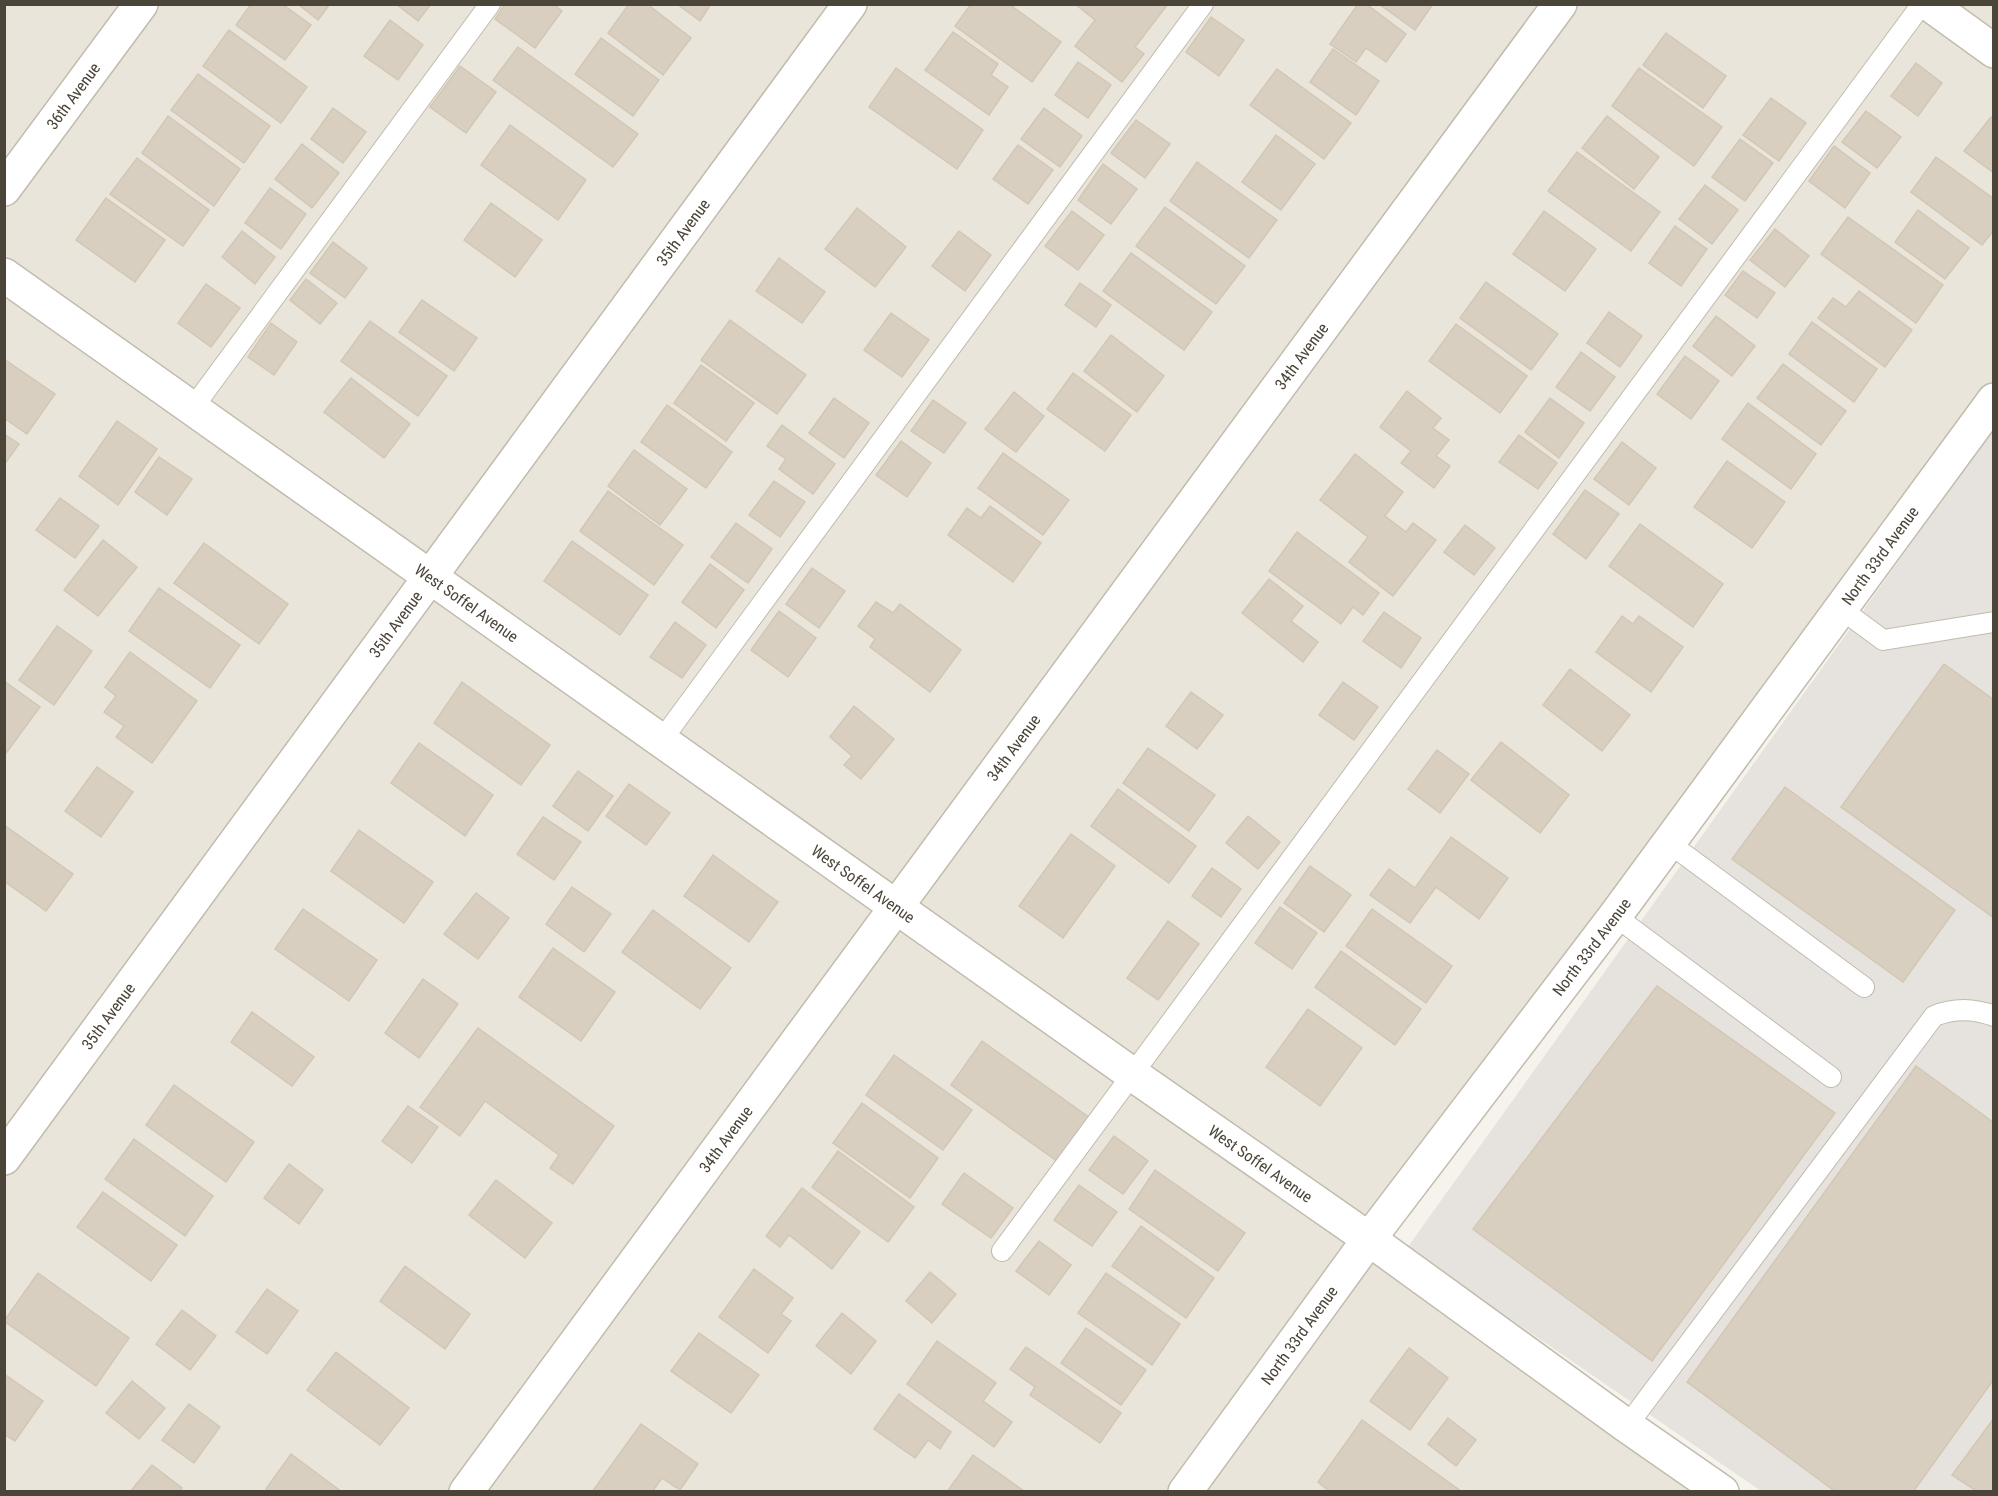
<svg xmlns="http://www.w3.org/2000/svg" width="1998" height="1496" viewBox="0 0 1998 1496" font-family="'Roboto Condensed',sans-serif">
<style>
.residential{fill:#eae5da}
.industrial{fill:#e6e2dd}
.building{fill:#d8cfc1;stroke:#d3c7b4;stroke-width:1.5}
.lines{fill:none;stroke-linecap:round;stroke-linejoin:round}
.lane-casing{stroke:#c2bbae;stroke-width:22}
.street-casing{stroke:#c2bbae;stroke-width:36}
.lane{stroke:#fff;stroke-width:20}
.street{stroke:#fff;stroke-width:33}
.labels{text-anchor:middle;stroke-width:6;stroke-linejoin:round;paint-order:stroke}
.street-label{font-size:16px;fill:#4b4439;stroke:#fff}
</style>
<rect width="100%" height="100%" fill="#f6f3ec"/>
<!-- residential -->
<path class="residential" d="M5,5h1988v392l-624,842 353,252 -1717,1z"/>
<!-- industrial -->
<path class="industrial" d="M1993,429v1062h-232l-354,-243z"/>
<!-- building -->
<g class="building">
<path d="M251,4h31l29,21 -26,35 -49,-35z"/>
<path d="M298,4h32l-12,16z"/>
<path d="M396,4h35l-13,17z"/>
<path d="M505,4h48l9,7 -27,37 -40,-29z"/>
<path d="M629,4h18l44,34 -28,37 -55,-42z"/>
<path d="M677,4h34l-11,17z"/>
<path d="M971,4h38l52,38 -29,40 -77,-56z"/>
<path d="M1075,4h93l-33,43 9,7 -22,28 -47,-36 20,-26z"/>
<path d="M1358,4h8l40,30 -20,28 -20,-14 -10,14 -26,-18z"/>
<path d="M1379,4h54l-18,26z"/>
<path d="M1211,17l33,23 -25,36 -33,-24z"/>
<path d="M390,20l33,25 -25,35 -34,-24z"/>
<path d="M229,30l78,57 -26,36 -78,-57z"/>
<path d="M953,32l45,32 -7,11 17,12 -19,28 -64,-45z"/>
<path d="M1666,33l60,43 -23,32 -60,-43z"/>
<path d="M601,38l58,42 -26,36 -58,-42z"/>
<path d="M518,47l120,87 -25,33 -120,-87z"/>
<path d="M1333,49l46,32 -23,34 -46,-33z"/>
<path d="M1078,62l33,23 -23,33 -33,-23z"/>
<path d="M1916,63l26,20 -24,33 -27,-20z"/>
<path d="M460,66l36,26 -30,41 -36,-26z"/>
<path d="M896,68l87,62 -26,39 -88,-62z"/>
<path d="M1639,68l83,59 -28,39 -82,-60z"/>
<path d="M1277,69l74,54 -27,36 -74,-54z"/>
<path d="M198,74l72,52 -26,37 -73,-53z"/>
<path d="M1771,98l35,25 -27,38 -36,-26z"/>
<path d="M333,108l33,24 -23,31 -32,-24z"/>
<path d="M1044,108l38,28 -22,31 -39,-28z"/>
<path d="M1866,111l35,26 -24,31 -35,-26z"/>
<path d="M168,116l72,53 -26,37 -72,-53z"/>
<path d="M1607,116l52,41 -25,32 -52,-41z"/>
<path d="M1991,117l3,2v54l-30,-22z"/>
<path d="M1136,120l34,24 -25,34 -34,-25z"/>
<path d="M510,125l76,55 -28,40 -77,-55z"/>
<path d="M1276,135l39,29 -34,46 -39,-28z"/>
<path d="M1740,139l33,24 -28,38 -33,-24z"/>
<path d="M302,144l37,29 -27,35 -37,-29z"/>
<path d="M1018,145l35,25 -25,34 -35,-25z"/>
<path d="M1834,146l36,27 -25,35 -36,-27z"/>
<path d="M1577,152l83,60 -29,39 -83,-60z"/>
<path d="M1936,157l58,42v31l-12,15 -71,-53z"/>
<path d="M137,158l72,52 -26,36 -73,-52z"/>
<path d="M1197,162l80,58 -28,38 -79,-57z"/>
<path d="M1103,164l34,25 -26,35 -33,-24z"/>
<path d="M1705,185l33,25 -26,34 -33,-25z"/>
<path d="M270,188l36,26 -25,35 -36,-26z"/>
<path d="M106,198l59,42 -30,42 -59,-42z"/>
<path d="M491,203l51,37 -27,37 -51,-37z"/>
<path d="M1165,207l80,59 -29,38 -80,-58z"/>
<path d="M857,208l49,39 -31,40 -50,-38z"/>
<path d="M1918,210l51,38 -24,31 -50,-37z"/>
<path d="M1072,211l32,24 -26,35 -33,-24z"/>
<path d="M1544,211l52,38 -31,42 -52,-37z"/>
<path d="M1848,217l95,68 -27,38 -95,-69z"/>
<path d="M1675,226l32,23 -26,37 -32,-23z"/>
<path d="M1775,229l34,27 -24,31 -35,-27z"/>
<path d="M242,231l33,26 -20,27 -33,-27z"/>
<path d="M959,231l32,24 -26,36 -33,-25z"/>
<path d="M333,242l34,26 -22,30 -35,-25z"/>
<path d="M1131,253l81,59 -28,38 -81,-59z"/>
<path d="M779,258l46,34 -23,31 -46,-32z"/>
<path d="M1743,271l32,22 -18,25 -32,-23z"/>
<path d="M306,279l31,24 -17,21 -30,-24z"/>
<path d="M1486,282l72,52 -27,36 -71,-52z"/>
<path d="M1080,283l31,22 -15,22 -31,-22z"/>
<path d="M206,284l34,24 -29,39 -33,-24z"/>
<path d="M1859,291l53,39 -27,37 -67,-49 15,-20 13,9z"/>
<path d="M422,300l55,38 -23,33 -55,-39z"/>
<path d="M1609,312l33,24 -22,31 -33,-24z"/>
<path d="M891,313l38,27 -27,37 -38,-27z"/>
<path d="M1716,316l39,30 -23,30 -39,-30z"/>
<path d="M730,320l76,55 -29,39 -76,-54z"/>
<path d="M370,321l77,55 -29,40 -77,-55z"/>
<path d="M1812,322l65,47 -23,33 -65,-48z"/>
<path d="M271,323l26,19 -23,33 -26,-18z"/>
<path d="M1456,324l71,52 -27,37 -71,-52z"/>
<path d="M1111,335l53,41 -27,36 -53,-41z"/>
<path d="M1581,352l34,25 -25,34 -34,-24z"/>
<path d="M1685,356l34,25 -28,38 -34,-25z"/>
<path d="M4,359l51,35 -28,40 -23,-16z"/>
<path d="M1783,364l63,47 -25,34 -64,-47z"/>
<path d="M701,365l53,38 -28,38 -52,-38z"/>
<path d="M1073,373l58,42 -26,36 -58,-42z"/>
<path d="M351,378l59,46 -26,34 -60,-46z"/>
<path d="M1407,391l34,27 -8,10 16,12 -13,16 14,10 -16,22 -33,-25 10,-12 -31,-24z"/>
<path d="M1014,392l30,24 -28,36 -31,-23z"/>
<path d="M834,398l35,25 -25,35 -35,-25z"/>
<path d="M1550,398l34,25 -25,35 -34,-26z"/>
<path d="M933,400l33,23 -22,30 -33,-22z"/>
<path d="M1748,403l68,51 -25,35 -69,-50z"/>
<path d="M667,405l65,47 -26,36 -65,-46z"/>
<path d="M117,421l40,28 -39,56 -39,-29z"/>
<path d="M782,425l53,39 -22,30 -34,-25 7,-10 -19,-13z"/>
<path d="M4,434l15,10 -15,21z"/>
<path d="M1519,435l38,28 -19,26 -39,-27z"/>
<path d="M901,441l30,22 -24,34 -31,-22z"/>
<path d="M1622,442l34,26 -27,37 -35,-26z"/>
<path d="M634,450l53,39 -27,36 -52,-39z"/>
<path d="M1003,453l66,47 -26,35 -65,-47z"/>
<path d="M1355,454l48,38 -18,24 21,16 7,-9 23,17 -43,56 -44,-34 19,-25 -48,-37z"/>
<path d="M159,457l33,22 -25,36 -32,-23z"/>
<path d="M1727,461l58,41 -33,46 -58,-41z"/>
<path d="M774,481l31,21 -25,35 -31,-22z"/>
<path d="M1585,490l34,24 -33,45 -33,-25z"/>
<path d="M608,491l75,54 -29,40 -74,-54z"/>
<path d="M60,498l39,28 -24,32 -39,-28z"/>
<path d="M990,506l51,37 -28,39 -65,-47 19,-27 14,10z"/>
<path d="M736,523l36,26 -24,34 -37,-26z"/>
<path d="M1640,524l83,60 -30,43 -84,-61z"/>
<path d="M1465,525l30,23 -21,27 -30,-23z"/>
<path d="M1297,532l82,61 -16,22 -10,-8 -12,17 -72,-53z"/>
<path d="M103,540l34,27 -39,49 -34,-26z"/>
<path d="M572,541l76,54 -28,40 -76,-54z"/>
<path d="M204,543l84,61 -29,40 -85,-61z"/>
<path d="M710,564l34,26 -28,38 -34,-26z"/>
<path d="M812,568l33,23 -26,37 -33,-24z"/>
<path d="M1269,579l34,27 -12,15 27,21 -15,20 -61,-49z"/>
<path d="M159,588l81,57 -30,43 -81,-57z"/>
<path d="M876,602l17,11 7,-9 61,46 -31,42 -60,-45 5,-8 -17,-13z"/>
<path d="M779,611l37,27 -28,39 -37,-27z"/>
<path d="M1384,612l37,26 -20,30 -38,-27z"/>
<path d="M1622,616l11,8 6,-8 44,31 -32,45 -55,-40z"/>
<path d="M675,622l31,23 -24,33 -32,-21z"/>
<path d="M57,626l35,25 -38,54 -35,-25z"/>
<path d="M130,652l67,49 -45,62 -36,-26 8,-11 -20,-14 12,-16 -11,-9z"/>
<path d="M1944,664l50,36v218l-153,-111z"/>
<path d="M1570,669l60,46 -28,36 -59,-46z"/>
<path d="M4,681l36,26 -36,49z"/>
<path d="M462,682l88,63 -29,40 -87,-62z"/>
<path d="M1343,682l35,25 -24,33 -35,-25z"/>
<path d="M1191,692l32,23 -26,34 -31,-23z"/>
<path d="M854,706l40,33 -33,40 -17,-14 8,-9 -22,-19z"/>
<path d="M1501,742l68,53 -29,38 -69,-53z"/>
<path d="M419,743l74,52 -28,41 -74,-53z"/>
<path d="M1148,748l67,47 -26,36 -66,-48z"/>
<path d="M1437,750l32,24 -29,39 -32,-24z"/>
<path d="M97,767l36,25 -32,45 -36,-26z"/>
<path d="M578,771l35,25 -25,35 -35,-25z"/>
<path d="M629,784l41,29 -24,32 -40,-29z"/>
<path d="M1785,787l170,123 -52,72 -171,-123z"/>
<path d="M1118,789l78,57 -27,37 -78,-57z"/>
<path d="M1248,816l32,26 -22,27 -32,-26z"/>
<path d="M543,817l38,25 -27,38 -37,-26z"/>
<path d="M4,825l69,49 -27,37 -42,-30z"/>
<path d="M359,830l74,52 -29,41 -73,-52z"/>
<path d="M1071,834l44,32 -52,72 -44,-32z"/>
<path d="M1451,837l57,41 -29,41 -43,-32 -26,36 -40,-28 19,-26 26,19z"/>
<path d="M713,855l65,47 -29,40 -65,-46z"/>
<path d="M1310,866l41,29 -27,37 -40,-29z"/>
<path d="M1212,868l29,21 -20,28 -29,-21z"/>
<path d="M572,887l39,27 -27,38 -38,-28z"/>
<path d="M476,893l33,25 -31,41 -34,-25z"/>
<path d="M1280,907l37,26 -25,36 -37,-26z"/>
<path d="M303,909l74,51 -28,41 -74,-52z"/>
<path d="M1372,909l80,57 -26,37 -80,-57z"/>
<path d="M653,910l78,58 -31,41 -78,-57z"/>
<path d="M1168,921l31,23 -41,56 -31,-22z"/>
<path d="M553,948l62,44 -34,49 -62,-44z"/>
<path d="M1341,951l80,58 -26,36 -80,-58z"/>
<path d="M423,979l35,25 -39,54 -34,-25z"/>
<path d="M1657,986l178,127 -183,248 -179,-132z"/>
<path d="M1308,1009l54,39 -42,58 -54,-39z"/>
<path d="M252,1012l62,45 -22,29 -61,-44z"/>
<path d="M478,1028l136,98 -41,58 -23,-16 9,-13 -74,-54 -25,35 -40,-29z"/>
<path d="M982,1041l108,77 -32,44 -107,-77z"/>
<path d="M894,1055l78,55 -29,40 -77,-55z"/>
<path d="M1916,1066l78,57v256l-81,113h-77l-149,-110z"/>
<path d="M174,1085l80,57 -28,40 -80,-57z"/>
<path d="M862,1103l76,55 -28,40 -77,-55z"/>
<path d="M408,1106l30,21 -26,36 -30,-22z"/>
<path d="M1114,1136l34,25 -25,33 -34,-24z"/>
<path d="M134,1139l79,57 -28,40 -80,-57z"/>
<path d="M838,1151l76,56 -26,35 -76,-55z"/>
<path d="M289,1164l34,26 -24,34 -35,-26z"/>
<path d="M1155,1170l90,63 -27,38 -89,-62z"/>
<path d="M964,1173l49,35 -22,30 -49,-34z"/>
<path d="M496,1180l56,43 -27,35 -56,-43z"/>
<path d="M1079,1185l38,27 -25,34 -38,-26z"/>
<path d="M802,1188l58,44 -28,37 -43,-34 -9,12 -14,-11z"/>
<path d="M103,1192l74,53 -26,36 -74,-54z"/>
<path d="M1141,1226l73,52 -28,40 -74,-52z"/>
<path d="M1039,1241l32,24 -22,30 -33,-24z"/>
<path d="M405,1266l65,48 -25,35 -65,-48z"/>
<path d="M754,1269l39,29 -12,16 10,7 -23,32 -49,-36z"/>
<path d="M930,1272l26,22 -24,29 -26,-22z"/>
<path d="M38,1273l91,65 -33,48 -92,-65z"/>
<path d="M1106,1273l74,51 -28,41 -74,-52z"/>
<path d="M267,1289l31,22 -31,43 -31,-22z"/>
<path d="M182,1310l34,26 -26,34 -34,-26z"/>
<path d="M842,1313l34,28 -25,33 -35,-28z"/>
<path d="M1086,1328l60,42 -25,35 -60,-42z"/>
<path d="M699,1333l60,42 -28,38 -60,-42z"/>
<path d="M937,1341l59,42 -13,18 29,21 -18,25 -87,-63z"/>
<path d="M1026,1347l95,66 -21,30 -70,-48 5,-8 -25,-18z"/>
<path d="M1409,1348l39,30 -38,52 -40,-29z"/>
<path d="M336,1352l73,56 -29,37 -73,-55z"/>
<path d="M4,1374l39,27 -28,40 -11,-7z"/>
<path d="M132,1381l33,27 -26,31 -33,-26z"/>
<path d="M899,1394l52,38 -11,17 -12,-9 -13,18 -41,-29z"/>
<path d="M189,1404l31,23 -26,36 -32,-23z"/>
<path d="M1448,1418l28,22 -20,26 -28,-22z"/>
<path d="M1994,1418v74h-16l-26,-17z"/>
<path d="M1362,1420l99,71 -1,1h-130l-12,-10z"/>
<path d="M641,1424l57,40 -18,26 -18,-12 -10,14h-60z"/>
<path d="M291,1454l51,38h-73l-3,-3z"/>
<path d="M973,1455l51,36 -77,1z"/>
<path d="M152,1465l30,23 -3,4h-49z"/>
</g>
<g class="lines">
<defs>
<g id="lane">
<path d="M192,409l298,-405"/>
<path d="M1841,609l42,31 111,-18"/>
<path d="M661,741l542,-737"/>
<path d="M1669,843l195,144"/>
<path d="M1615,916l216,161"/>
<path d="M1002,1251l920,-1247"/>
<path d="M1627,1426l307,-410c20,-8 39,-8 60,0"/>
</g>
<g id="street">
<path d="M1929,4l65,47"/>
<path id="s1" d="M4,189l137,-185"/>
<path id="s2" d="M4,275l1128,799 237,165 258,187 95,66"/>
<path id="s3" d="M4,1158l846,-1154"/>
<path id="s4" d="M466,1492l1094,-1488"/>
<path id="s5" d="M1185,1492l184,-253 246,-323 379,-516"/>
</g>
</defs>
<!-- lane casing -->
<use href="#lane" class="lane-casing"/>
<!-- street casing -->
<use href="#street" class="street-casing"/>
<!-- lane -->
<use href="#lane" class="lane"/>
<!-- street -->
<use href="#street" class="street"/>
</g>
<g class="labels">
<!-- street labels -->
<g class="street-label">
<text dy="6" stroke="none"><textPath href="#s1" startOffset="116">36th Avenue</textPath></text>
<text dy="6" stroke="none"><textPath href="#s3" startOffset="1148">35th Avenue</textPath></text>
<text dy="6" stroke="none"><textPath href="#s4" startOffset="1410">34th Avenue</textPath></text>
<text dy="6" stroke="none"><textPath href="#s5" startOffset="1166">North 33rd Avenue</textPath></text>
<text dy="6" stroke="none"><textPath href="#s2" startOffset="567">West Soffel Avenue</textPath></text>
<text dy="6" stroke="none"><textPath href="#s3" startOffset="662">35th Avenue</textPath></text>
<text dy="6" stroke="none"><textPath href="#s4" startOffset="924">34th Avenue</textPath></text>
<text dy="6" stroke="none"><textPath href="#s2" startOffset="1053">West Soffel Avenue</textPath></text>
<text dy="6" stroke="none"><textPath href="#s5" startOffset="680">North 33rd Avenue</textPath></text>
<text dy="6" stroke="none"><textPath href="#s3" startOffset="176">35th Avenue</textPath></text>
<text dy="6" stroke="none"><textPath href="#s4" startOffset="438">34th Avenue</textPath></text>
<text dy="6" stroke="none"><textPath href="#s2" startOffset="1539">West Soffel Avenue</textPath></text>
<text dy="6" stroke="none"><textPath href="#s5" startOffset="194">North 33rd Avenue</textPath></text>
</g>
</g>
<!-- border -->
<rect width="1998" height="1496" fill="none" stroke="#4b4439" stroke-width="12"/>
</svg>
